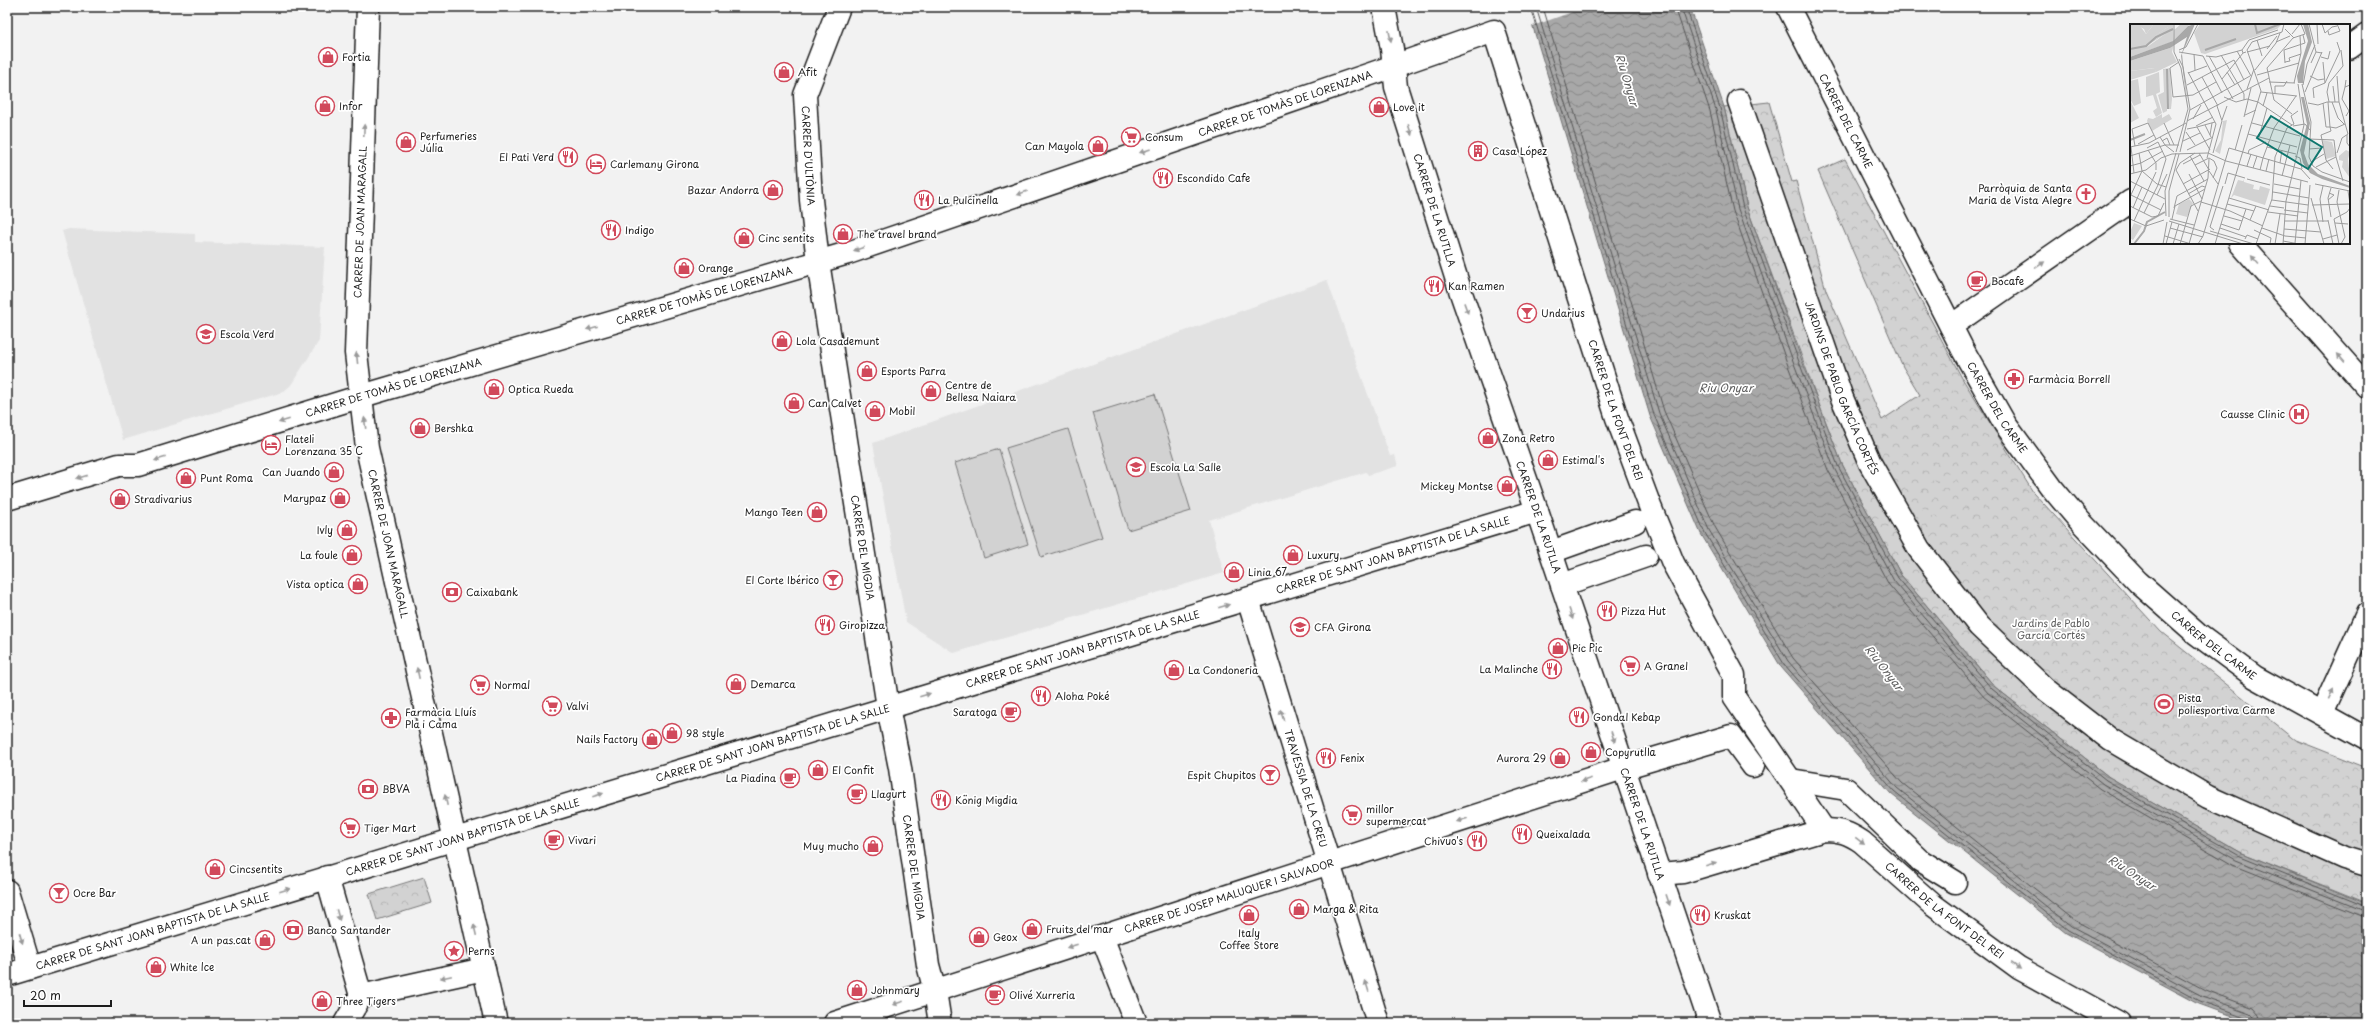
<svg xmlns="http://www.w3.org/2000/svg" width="2374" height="1030" viewBox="0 0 2374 1030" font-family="'Playpen Sans',sans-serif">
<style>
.built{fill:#e2e2e2}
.green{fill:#d2d2d2;stroke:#777}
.forest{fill:url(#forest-crowns);stroke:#777}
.water{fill:url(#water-waves);stroke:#707070}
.pier{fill:#f2f2f2}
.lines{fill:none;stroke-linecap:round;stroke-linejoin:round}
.shore{stroke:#545454;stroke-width:1}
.pedestrian-casing{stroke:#1c1c1c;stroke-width:25}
.minor-casing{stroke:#1c1c1c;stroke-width:25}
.pedestrian{stroke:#fff;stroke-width:22}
.minor{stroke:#fff;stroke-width:22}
.oneway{fill:#999}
.labels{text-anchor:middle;stroke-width:3.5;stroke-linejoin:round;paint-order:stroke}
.poi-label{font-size:10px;fill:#1c1c1c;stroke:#fff;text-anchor:start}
.street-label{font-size:10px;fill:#1c1c1c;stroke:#fff}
.park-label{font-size:10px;fill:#5c5c5c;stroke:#fff}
.water-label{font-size:11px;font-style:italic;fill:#5b5b5b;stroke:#fff}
.inset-river{fill:none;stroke:#a8a8a8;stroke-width:2}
.inset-road{fill:none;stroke:#9c9c9c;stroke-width:1}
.view{fill:#0f766e;fill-opacity:0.15;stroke:#0f766e;stroke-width:2}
.inset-edge{fill:none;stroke:#1c1c1c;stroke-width:2}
</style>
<defs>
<pattern id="forest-crowns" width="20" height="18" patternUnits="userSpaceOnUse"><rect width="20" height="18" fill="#d2d2d2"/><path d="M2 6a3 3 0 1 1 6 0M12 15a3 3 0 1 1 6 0" fill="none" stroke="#b4b4b4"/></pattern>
<pattern id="water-waves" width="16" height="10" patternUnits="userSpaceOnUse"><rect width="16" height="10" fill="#a8a8a8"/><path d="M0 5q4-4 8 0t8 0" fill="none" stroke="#888"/></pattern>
</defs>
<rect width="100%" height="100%" fill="#f2f2f2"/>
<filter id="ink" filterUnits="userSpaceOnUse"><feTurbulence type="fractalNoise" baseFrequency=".025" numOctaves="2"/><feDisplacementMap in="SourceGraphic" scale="8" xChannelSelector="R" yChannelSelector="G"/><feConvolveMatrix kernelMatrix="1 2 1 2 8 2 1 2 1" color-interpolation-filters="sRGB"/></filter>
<g filter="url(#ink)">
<!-- built -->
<g class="built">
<path d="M69,229l126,5v8l130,5 -6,94 -28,44 -8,7 -160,48 -61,-209z"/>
<path d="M1327,280l63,176 5,-1 3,11 -30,9 -2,-3 -157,48 15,53 -270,80 -48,-31 -33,-179z"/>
</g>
<!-- green -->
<g class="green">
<path d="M1155,394l36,117 -63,19 -35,-117z"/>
<path d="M1068,429l34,108 -61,20 -35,-109z"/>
<path d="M999,449l29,95 -44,14 -29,-95z"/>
</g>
<!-- forest -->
<g class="forest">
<path d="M1769,102l23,80 4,-1 30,109 56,130 38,-25 -17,-28 -85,-196 27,-12 117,219 71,114 128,140 135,108 71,28v135l-127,-51 -131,-75 -114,-90 -94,-112 -59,-111 -23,-60 -72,-197 -23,-100z"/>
<path d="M424,877l8,26 -55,17 -8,-26z"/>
</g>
<!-- water -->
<path class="water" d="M1527,7h163l34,100 23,100 54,151 41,106 59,111 94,112 114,90 131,75 127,52v119h-116l-52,-19 -133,-71 -175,-139 -110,-127 -80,-133 -51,-118z"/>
<!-- pier -->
<path class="pier" d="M1545,7h41l-56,20 -3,-14z"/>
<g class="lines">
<!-- shore -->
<g class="shore">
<path d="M1531,7l123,408 51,118 79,131 110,127 174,139 132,71 48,17 2,5"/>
<path d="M1536,7l123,406 50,117 79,131 109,127 174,138 131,70 48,17 4,4 1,6"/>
<path d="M1543,7l121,404 51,116 78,131 109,125 172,137 131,70 48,18 6,7 2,8"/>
<path d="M1675,7l35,104 23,100 54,152 41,107 61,115 95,112 116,92 133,76 134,53"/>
<path d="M1681,7l35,103 22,99 55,152 41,107 60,113 94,112 115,91 133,76 131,52"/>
<path d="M1686,7l34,101 23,100 55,151 40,107 60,112 94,111 114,91 132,75 129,52"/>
</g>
<defs>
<g id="pedestrian">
<path id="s1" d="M1394,66l100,-35 123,387 34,91 22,54 61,112v22l90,133"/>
<path id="s2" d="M1739,101l103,297 28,65 49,86 60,77 66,63 66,51 97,57 136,61 23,7"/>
<path d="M1551,552l84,-30"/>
<path d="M1562,585l84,-29"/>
<path d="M1623,768l108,-32 22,30"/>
<path d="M1791,780l55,9 75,72 34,21"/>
</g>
<g id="minor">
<path id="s3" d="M368,7l-12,346 11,95 129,575"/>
<path id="s4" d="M839,7l-34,88 6,105 7,62 70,445 12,61 28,197 7,26 5,32"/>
<path id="s5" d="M1384,7l8,42 4,38 65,206 76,218 173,512"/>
<path id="s6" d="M1788,7l175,343 42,74 47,64 27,32 59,62 59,52 58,43 112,62"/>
<path d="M2349,48l18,-13"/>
<path d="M2240,243l127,144"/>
<path d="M1951,326l180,-125"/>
<path id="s7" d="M7,499l112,-34h19l224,-69 486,-143 546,-187"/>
<path id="s8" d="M1248,599l130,424"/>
<path d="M2322,713l45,-99"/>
<path id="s9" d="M1659,874l24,-2 141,-42c16,0 25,3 38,12l71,63 86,63 100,55"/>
<path d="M327,877l34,119"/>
<path d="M7,891l23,77"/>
<path d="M1102,937l34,86"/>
<path id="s10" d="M7,975l1530,-464"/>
<path d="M361,996l123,-27"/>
<path d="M345,1023l16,-27"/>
<path id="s11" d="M835,1023l788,-255"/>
</g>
</defs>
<!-- pedestrian casing -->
<use href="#pedestrian" class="pedestrian-casing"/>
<!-- minor casing -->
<use href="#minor" class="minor-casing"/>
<!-- pedestrian -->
<use href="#pedestrian" class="pedestrian"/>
<!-- minor -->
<use href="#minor" class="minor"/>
</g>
<!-- one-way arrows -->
<defs><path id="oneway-solid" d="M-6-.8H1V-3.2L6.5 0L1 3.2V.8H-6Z"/></defs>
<g class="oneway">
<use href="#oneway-solid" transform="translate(1390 36) rotate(79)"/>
<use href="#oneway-solid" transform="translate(364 130) rotate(-88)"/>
<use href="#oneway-solid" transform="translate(1410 130) rotate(72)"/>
<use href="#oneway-solid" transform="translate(1145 151) rotate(161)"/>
<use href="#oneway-solid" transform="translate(1022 193) rotate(161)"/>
<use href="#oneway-solid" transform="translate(859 249) rotate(161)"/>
<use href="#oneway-solid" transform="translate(2255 260) rotate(-131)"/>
<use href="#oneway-solid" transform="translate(2040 265) rotate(-35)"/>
<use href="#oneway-solid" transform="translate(1466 308) rotate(70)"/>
<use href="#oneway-solid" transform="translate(592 328) rotate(164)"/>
<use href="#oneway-solid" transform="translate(357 358) rotate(-96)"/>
<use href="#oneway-solid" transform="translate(2341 358) rotate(-131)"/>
<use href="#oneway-solid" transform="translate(284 421) rotate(163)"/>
<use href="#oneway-solid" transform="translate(365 423) rotate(-97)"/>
<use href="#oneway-solid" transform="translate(160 459) rotate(163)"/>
<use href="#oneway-solid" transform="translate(82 477) rotate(163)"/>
<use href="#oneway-solid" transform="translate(1224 606) rotate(-16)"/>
<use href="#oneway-solid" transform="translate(1571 614) rotate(71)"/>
<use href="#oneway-solid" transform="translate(418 673) rotate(-102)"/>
<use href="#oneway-solid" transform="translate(2331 694) rotate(-64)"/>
<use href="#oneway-solid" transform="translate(925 695) rotate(-17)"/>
<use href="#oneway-solid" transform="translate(1282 715) rotate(-107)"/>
<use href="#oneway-solid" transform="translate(1613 737) rotate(71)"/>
<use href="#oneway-solid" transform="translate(1586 780) rotate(162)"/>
<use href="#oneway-solid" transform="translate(598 795) rotate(-17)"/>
<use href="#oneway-solid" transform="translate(446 800) rotate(-102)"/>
<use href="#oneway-solid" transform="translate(1462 820) rotate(162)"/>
<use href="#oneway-solid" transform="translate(1860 841) rotate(38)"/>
<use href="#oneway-solid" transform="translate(1711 864) rotate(-17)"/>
<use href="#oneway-solid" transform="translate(285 890) rotate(-17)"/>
<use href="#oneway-solid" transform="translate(1668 900) rotate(71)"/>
<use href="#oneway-solid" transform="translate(338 915) rotate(74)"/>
<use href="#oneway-solid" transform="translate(475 930) rotate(-103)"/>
<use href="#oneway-solid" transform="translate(21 938) rotate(73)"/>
<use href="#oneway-solid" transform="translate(1072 946) rotate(162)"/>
<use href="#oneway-solid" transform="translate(2016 966) rotate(35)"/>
<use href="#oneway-solid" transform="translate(446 977) rotate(168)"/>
<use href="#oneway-solid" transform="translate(1367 986) rotate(-107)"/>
<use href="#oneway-solid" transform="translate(898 1003) rotate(162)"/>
</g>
</g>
<!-- icons -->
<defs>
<symbol id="shop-ring" viewBox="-11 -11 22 22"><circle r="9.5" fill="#fff" stroke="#d1495b" stroke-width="1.5"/><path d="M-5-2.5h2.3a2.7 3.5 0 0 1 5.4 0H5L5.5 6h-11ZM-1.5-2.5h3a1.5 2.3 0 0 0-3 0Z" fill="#d1495b"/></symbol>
<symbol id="supermarket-ring" viewBox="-11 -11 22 22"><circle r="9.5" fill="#fff" stroke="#d1495b" stroke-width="1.5"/><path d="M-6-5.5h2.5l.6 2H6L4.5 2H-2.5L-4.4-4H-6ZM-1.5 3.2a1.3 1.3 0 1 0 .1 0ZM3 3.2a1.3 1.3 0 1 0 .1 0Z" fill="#d1495b"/></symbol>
<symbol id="building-ring" viewBox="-11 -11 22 22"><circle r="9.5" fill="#fff" stroke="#d1495b" stroke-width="1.5"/><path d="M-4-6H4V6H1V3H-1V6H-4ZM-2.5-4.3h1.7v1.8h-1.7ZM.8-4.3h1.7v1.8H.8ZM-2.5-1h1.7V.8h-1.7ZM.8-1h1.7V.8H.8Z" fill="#d1495b"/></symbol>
<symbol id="restaurant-ring" viewBox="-11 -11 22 22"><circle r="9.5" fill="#fff" stroke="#d1495b" stroke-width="1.5"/><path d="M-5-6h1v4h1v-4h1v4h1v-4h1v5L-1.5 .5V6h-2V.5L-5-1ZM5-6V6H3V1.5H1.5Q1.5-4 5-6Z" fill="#d1495b"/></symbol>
<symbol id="hotel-ring" viewBox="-11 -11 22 22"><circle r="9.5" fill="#fff" stroke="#d1495b" stroke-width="1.5"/><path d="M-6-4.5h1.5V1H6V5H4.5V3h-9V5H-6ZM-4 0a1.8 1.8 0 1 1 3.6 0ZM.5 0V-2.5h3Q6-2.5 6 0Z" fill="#d1495b"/></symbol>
<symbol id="church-ring" viewBox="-11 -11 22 22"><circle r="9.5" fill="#fff" stroke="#d1495b" stroke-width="1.5"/><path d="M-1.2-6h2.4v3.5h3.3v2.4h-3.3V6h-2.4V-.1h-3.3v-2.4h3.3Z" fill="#d1495b"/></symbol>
<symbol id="cafe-ring" viewBox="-11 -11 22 22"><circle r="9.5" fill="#fff" stroke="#d1495b" stroke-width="1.5"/><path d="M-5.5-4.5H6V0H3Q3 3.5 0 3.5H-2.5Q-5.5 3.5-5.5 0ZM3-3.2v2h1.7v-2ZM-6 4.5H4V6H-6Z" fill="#d1495b"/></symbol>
<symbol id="bar-ring" viewBox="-11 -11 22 22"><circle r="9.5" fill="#fff" stroke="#d1495b" stroke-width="1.5"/><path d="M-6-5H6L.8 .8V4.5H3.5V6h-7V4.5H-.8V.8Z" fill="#d1495b"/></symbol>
<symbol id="school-ring" viewBox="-11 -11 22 22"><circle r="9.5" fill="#fff" stroke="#d1495b" stroke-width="1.5"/><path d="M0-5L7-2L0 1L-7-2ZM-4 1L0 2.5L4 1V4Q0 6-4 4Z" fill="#d1495b"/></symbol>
<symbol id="pharmacy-ring" viewBox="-11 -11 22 22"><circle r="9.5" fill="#fff" stroke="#d1495b" stroke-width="1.5"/><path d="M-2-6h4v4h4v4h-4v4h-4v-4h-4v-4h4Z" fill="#d1495b"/></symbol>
<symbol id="hospital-ring" viewBox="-11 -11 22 22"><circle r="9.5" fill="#fff" stroke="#d1495b" stroke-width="1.5"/><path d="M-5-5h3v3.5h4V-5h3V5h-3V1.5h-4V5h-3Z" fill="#d1495b"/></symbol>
<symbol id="bank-ring" viewBox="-11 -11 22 22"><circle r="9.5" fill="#fff" stroke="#d1495b" stroke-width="1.5"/><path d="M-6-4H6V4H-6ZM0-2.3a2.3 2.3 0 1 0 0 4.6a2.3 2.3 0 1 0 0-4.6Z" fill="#d1495b"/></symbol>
<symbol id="stadium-ring" viewBox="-11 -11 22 22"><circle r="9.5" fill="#fff" stroke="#d1495b" stroke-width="1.5"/><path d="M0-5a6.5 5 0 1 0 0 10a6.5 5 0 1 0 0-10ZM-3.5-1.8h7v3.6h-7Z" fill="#d1495b"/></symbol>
<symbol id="sight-ring" viewBox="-11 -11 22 22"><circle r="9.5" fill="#fff" stroke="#d1495b" stroke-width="1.5"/><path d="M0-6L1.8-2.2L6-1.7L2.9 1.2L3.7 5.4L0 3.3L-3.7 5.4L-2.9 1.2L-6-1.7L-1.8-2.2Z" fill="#d1495b"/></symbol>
</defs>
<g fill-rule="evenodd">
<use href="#shop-ring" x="317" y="46" width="22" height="22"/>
<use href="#shop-ring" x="773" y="61" width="22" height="22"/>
<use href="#shop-ring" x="314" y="95" width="22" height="22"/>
<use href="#shop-ring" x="1368" y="96" width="22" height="22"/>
<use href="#supermarket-ring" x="1120" y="126" width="22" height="22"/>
<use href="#shop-ring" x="395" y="131" width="22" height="22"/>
<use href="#shop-ring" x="1087" y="135" width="22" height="22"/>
<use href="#building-ring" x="1467" y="140" width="22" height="22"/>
<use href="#restaurant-ring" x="557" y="146" width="22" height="22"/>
<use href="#hotel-ring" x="585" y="153" width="22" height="22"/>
<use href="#restaurant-ring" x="1152" y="167" width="22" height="22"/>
<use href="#shop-ring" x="762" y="179" width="22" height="22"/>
<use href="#church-ring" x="2075" y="183" width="22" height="22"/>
<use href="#restaurant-ring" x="913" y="189" width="22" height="22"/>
<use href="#restaurant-ring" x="600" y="219" width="22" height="22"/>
<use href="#shop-ring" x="832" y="223" width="22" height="22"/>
<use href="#shop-ring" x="733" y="227" width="22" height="22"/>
<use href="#shop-ring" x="673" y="257" width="22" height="22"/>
<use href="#cafe-ring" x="1966" y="270" width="22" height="22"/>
<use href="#restaurant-ring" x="1423" y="275" width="22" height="22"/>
<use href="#bar-ring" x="1516" y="302" width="22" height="22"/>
<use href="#school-ring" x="195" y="323" width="22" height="22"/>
<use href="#shop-ring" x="771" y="330" width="22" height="22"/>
<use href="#shop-ring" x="856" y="360" width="22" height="22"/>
<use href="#pharmacy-ring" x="2003" y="368" width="22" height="22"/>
<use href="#shop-ring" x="483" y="378" width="22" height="22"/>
<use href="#shop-ring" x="920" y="380" width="22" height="22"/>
<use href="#shop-ring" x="783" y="392" width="22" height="22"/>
<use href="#shop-ring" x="864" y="400" width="22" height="22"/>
<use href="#hospital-ring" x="2288" y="403" width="22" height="22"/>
<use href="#shop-ring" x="409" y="417" width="22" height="22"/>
<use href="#shop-ring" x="1477" y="427" width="22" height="22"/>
<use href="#hotel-ring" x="260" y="434" width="22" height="22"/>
<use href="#shop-ring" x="1537" y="449" width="22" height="22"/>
<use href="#school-ring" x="1125" y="456" width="22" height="22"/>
<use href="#shop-ring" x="323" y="461" width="22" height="22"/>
<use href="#shop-ring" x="175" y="467" width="22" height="22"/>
<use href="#shop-ring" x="1496" y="475" width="22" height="22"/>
<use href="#shop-ring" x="329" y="487" width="22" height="22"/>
<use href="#shop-ring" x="109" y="488" width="22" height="22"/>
<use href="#shop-ring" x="806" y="501" width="22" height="22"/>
<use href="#shop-ring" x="336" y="519" width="22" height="22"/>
<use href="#shop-ring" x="341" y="544" width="22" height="22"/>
<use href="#shop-ring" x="1282" y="544" width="22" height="22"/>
<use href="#shop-ring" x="1223" y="561" width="22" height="22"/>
<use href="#bar-ring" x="822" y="569" width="22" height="22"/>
<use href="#shop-ring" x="347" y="573" width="22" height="22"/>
<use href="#bank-ring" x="441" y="581" width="22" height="22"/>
<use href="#restaurant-ring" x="1596" y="600" width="22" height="22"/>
<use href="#restaurant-ring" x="814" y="614" width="22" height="22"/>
<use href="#school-ring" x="1289" y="616" width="22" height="22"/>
<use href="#shop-ring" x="1547" y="637" width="22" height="22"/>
<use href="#supermarket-ring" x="1619" y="655" width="22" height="22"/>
<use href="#restaurant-ring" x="1541" y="658" width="22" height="22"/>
<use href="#shop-ring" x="1163" y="659" width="22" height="22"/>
<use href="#shop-ring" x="725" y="673" width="22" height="22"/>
<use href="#supermarket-ring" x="469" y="674" width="22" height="22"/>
<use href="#restaurant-ring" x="1030" y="685" width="22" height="22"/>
<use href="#stadium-ring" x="2153" y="693" width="22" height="22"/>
<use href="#supermarket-ring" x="541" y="695" width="22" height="22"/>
<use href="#cafe-ring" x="1000" y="701" width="22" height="22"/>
<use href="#restaurant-ring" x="1568" y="706" width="22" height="22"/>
<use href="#pharmacy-ring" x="380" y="707" width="22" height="22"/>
<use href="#shop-ring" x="661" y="722" width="22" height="22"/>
<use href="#shop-ring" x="641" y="728" width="22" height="22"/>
<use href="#shop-ring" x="1580" y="741" width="22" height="22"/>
<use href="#restaurant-ring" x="1315" y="747" width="22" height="22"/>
<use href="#shop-ring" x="1549" y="747" width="22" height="22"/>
<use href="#shop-ring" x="807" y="759" width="22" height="22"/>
<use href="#bar-ring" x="1259" y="764" width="22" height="22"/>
<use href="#cafe-ring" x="779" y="767" width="22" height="22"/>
<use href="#bank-ring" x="357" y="778" width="22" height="22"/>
<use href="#cafe-ring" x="846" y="783" width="22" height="22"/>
<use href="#restaurant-ring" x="930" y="789" width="22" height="22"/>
<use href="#supermarket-ring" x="1341" y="804" width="22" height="22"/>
<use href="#supermarket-ring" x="339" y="817" width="22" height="22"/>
<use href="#restaurant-ring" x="1511" y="823" width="22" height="22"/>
<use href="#cafe-ring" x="543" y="829" width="22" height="22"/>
<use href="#restaurant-ring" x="1466" y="830" width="22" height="22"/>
<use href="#shop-ring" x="862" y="835" width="22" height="22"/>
<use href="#shop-ring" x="204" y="858" width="22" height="22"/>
<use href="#bar-ring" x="48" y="882" width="22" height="22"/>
<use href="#shop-ring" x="1288" y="898" width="22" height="22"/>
<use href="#shop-ring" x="1238" y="904" width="22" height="22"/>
<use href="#restaurant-ring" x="1689" y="904" width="22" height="22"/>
<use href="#shop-ring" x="1021" y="918" width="22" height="22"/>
<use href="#bank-ring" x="282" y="919" width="22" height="22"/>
<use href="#shop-ring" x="968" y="926" width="22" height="22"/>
<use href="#shop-ring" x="254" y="929" width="22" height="22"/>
<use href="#sight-ring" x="443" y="940" width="22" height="22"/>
<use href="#shop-ring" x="145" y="956" width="22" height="22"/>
<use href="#shop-ring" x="846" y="979" width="22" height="22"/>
<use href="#cafe-ring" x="984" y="984" width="22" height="22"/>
<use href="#shop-ring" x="311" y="990" width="22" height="22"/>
</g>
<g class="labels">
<!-- poi labels -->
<g class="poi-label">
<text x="342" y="61">Fortia</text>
<text x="798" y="76">Afit</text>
<text x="339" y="110">Infor</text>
<text x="1393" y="111">Love it</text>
<text x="420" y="140">Perfumeries<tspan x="420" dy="12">Júlia</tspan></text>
<text x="1145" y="141">Consum</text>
<text x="1084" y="150" text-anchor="end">Can Mayola</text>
<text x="1492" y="155">Casa López</text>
<text x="554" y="161" text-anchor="end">El Pati Verd</text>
<text x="610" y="168">Carlemany Girona</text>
<text x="1177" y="182">Escondido Cafe</text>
<text x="2072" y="192" text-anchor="end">Parròquia de Santa<tspan x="2072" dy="12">Maria de Vista Alegre</tspan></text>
<text x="759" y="194" text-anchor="end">Bazar Andorra</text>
<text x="938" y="204">La Pulcinella</text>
<text x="625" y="234">Indigo</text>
<text x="857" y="238">The travel brand</text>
<text x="758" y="242">Cinc sentits</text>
<text x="698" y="272">Orange</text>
<text x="1991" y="285">Bocafe</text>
<text x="1448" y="290">Kan Ramen</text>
<text x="1541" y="317">Undarius</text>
<text x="220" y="338">Escola Verd</text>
<text x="796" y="345">Lola Casademunt</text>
<text x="881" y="375">Esports Parra</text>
<text x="2028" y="383">Farmàcia Borrell</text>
<text x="945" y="389">Centre de<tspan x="945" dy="12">Bellesa Naiara</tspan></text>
<text x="508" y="393">Optica Rueda</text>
<text x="808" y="407">Can Calvet</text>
<text x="889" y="415">Mobil</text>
<text x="2285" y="418" text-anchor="end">Causse Clinic</text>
<text x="434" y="432">Bershka</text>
<text x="1502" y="442">Zona Retro</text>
<text x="285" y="443">Flateli<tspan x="285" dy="12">Lorenzana 35 C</tspan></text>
<text x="1562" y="464">Estimal's</text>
<text x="1150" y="471">Escola La Salle</text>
<text x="320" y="476" text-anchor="end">Can Juando</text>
<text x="200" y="482">Punt Roma</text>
<text x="1493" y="490" text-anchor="end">Mickey Montse</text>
<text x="326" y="502" text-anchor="end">Marypaz</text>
<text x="134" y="503">Stradivarius</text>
<text x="803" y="516" text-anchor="end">Mango Teen</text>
<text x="333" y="534" text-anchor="end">Ivly</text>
<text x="338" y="559" text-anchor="end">La foule</text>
<text x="1307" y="559">Luxury</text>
<text x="1248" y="576">Linia 67</text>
<text x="819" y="584" text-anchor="end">El Corte Ibérico</text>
<text x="344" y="588" text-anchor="end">Vista optica</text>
<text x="466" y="596">Caixabank</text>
<text x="1621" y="615">Pizza Hut</text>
<text x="839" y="629">Giropizza</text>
<text x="1314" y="631">CFA Girona</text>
<text x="1572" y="652">Pic Pic</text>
<text x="1644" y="670">A Granel</text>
<text x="1538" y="673" text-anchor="end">La Malinche</text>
<text x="1188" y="674">La Condoneria</text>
<text x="750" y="688">Demarca</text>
<text x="494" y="689">Normal</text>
<text x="1055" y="700">Aloha Poké</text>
<text x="2178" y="702">Pista<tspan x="2178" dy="12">poliesportiva Carme</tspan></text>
<text x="566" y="710">Valvi</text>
<text x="405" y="716">Farmàcia Lluís<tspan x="405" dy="12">Pla i Cama</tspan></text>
<text x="997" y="716" text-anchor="end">Saratoga</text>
<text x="1593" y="721">Gondal Kebap</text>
<text x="686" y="737">98 style</text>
<text x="638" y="743" text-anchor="end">Nails Factory</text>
<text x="1605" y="756">Copyrutlla</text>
<text x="1340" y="762">Fenix</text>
<text x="1546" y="762" text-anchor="end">Aurora 29</text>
<text x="832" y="774">El Confit</text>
<text x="1256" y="779" text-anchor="end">Espit Chupitos</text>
<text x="776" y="782" text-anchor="end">La Piadina</text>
<text x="382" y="793">BBVA</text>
<text x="871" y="798">Llagurt</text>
<text x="955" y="804">König Migdia</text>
<text x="1366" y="813">millor<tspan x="1366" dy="12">supermercat</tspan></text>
<text x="364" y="832">Tiger Mart</text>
<text x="1536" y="838">Queixalada</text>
<text x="568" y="844">Vivari</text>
<text x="1463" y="845" text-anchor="end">Chivuo's</text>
<text x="859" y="850" text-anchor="end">Muy mucho</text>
<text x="229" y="873">Cincsentits</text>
<text x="73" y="897">Ocre Bar</text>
<text x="1313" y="913">Marga &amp; Rita</text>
<text x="1714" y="919">Kruskat</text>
<text x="1046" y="933">Fruits del mar</text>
<text x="307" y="934">Banco Santander</text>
<text x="1249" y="937" text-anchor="middle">Italy<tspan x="1249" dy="12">Coffee Store</tspan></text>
<text x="993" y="941">Geox</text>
<text x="251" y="944" text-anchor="end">A un pas.cat</text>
<text x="468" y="955">Perns</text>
<text x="170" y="971">White Ice</text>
<text x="871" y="994">Johnmary</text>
<text x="1009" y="999">Olivé Xurreria</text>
<text x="336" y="1005">Three Tigers</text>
</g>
<!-- street labels -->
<g class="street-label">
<text dy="4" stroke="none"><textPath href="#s7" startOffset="1339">CARRER DE TOMÀS DE LORENZANA</textPath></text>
<text dy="4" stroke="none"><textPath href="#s6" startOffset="128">CARRER DEL CARME</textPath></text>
<text dy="4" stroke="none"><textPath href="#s4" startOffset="155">CARRER D'ULTÒNIA</textPath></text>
<text dy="4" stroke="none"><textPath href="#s5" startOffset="210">CARRER DE LA RUTLLA</textPath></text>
<text transform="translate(360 222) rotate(-88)" y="4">CARRER DE JOAN MARAGALL</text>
<text dy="4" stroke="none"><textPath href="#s7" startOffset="727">CARRER DE TOMÀS DE LORENZANA</textPath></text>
<text dy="4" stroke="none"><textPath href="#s2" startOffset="305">JARDINS DE PABLO GARCÍA CORTÉS</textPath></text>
<text dy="4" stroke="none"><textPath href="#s7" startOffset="403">CARRER DE TOMÀS DE LORENZANA</textPath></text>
<text dy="4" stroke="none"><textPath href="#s6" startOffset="452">CARRER DEL CARME</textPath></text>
<text dy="4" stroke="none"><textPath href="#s1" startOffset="504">CARRER DE LA FONT DEL REI</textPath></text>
<text dy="4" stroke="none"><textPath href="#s5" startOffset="534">CARRER DE LA RUTLLA</textPath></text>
<text dy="4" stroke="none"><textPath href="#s3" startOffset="540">CARRER DE JOAN MARAGALL</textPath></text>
<text dy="4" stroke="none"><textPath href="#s4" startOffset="551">CARRER DEL MIGDIA</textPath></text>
<text dy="4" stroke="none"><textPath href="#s10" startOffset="1448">CARRER DE SANT JOAN BAPTISTA DE LA SALLE</textPath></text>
<text dy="4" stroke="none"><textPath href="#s6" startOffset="776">CARRER DEL CARME</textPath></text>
<text dy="4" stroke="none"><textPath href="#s10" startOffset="1124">CARRER DE SANT JOAN BAPTISTA DE LA SALLE</textPath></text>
<text dy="4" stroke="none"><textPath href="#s10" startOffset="800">CARRER DE SANT JOAN BAPTISTA DE LA SALLE</textPath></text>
<text dy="4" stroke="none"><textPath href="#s8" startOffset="198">TRAVESSIA DE LA CREU</textPath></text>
<text dy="4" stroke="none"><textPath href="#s5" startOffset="858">CARRER DE LA RUTLLA</textPath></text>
<text dy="4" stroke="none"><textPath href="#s10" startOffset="476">CARRER DE SANT JOAN BAPTISTA DE LA SALLE</textPath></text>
<text dy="4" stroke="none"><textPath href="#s4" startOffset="875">CARRER DEL MIGDIA</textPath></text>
<text dy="4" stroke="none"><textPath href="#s11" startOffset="414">CARRER DE JOSEP MALUQUER I SALVADOR</textPath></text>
<text dy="4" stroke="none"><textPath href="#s9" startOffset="319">CARRER DE LA FONT DEL REI</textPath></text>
<text dy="4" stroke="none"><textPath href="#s10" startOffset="152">CARRER DE SANT JOAN BAPTISTA DE LA SALLE</textPath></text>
</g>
<!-- park labels -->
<g class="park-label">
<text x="2051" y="627">Jardins de Pablo<tspan x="2051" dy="12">García Cortés</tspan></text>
</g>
<!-- water labels -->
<g class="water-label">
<text transform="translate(1627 80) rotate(73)" y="4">Riu Onyar</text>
<text x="1726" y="392">Riu Onyar</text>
<text transform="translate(1884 668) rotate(52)" y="4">Riu Onyar</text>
<text transform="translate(2132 873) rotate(33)" y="4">Riu Onyar</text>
</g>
</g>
<!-- overview -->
<g transform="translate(2130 24)">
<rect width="220" height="220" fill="#f2f2f2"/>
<path d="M0,0l10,2 6,8 8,-10h19l1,17 -44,16zM38,3v5l-21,15 9,-12zM25,44l1,4 -26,8v-9zM40,44l2,31 -1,10h-3l-1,-4v6l-4,2 -5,-18 6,-3 -1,-23zM29,48l1,20 -4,2 6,19 -6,4 -3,-6 4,-3 -4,-13 -7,2v-20zM8,55l3,24 -7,3 -4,-7v-18zM0,76l9,18 -9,5zM32,90v4l7,-4 3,5 -20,12 -5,-10 1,-3 5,1zM59,175l4,4 -6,14 -11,-3 3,-10zM4,199l8,3 -9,14 -3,-2v-6z" fill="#d2d2d2" fill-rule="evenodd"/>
<path d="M4,0h20l-8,10 -2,-5 -6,-3 -2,2zM70,0h82l-5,5 -72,25 -4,-1 -7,-20zM44,20l-2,8 5,10 -21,10 -2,-4 -24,3v-10l40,-13zM97,96l-7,34 -5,-3 6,-11 2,-19zM192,116l10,2 4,14 -10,3zM216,126l4,2 -2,7 2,19 -8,-11 1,-6 -4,-1v-4zM113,155l1,3 10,3 -1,4 6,1 1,-4 10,3 -5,16 -31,-10 -3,3 7,-18 5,1z" fill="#d2d2d2"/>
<path d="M51,0h9l-16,16v-10zM38,3l2,4 -25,16 9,-11z" fill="#d2d2d2"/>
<path d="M65,0l-13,30 6,55 -7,-53 6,-19 -17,11 -40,13v-4l43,-16 15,-15zM173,0h5l4,18 -7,19 -2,22h-5l-1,-7 11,-35zM171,73h3l6,26 -6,30 4,11 10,10 32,12v2l-28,-9 -12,-6 -7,-10 -3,-13 7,-26z" fill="#a8a8a8"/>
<path class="inset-river" d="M125,0l2,9 23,-9M0,25l16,-3 10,-9 17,-8M75,26l31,-11M37,45l1,40M0,116l15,-6M4,220l10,-13 3,-9 18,-10"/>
<path class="inset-road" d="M44,0v28l7,16 7,41 -12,43M179,0l7,28 6,1M187,0l1,20M192,0l3,9 7,-6 5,-1M155,5l9,9M198,7l1,4 11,-4 -3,-7M162,10l8,-10M163,14l12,-4 -4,-10M127,16l5,16M146,18l14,-6M137,25l10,-13M49,26l7,-3 12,-23M154,26l21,-7 -2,-8M154,26l1,13M211,26l2,16M107,27l14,25M49,28l24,4M116,28l-3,1 -1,-3 7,-10 29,-10M117,28l23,-6M64,30l1,16M91,31l23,39v6M73,32l19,37M76,32l10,1 26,-7M79,32l24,43M191,33l7,2 2,-8M49,35l4,8 7,42 -10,43M49,38l-9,6 3,29 20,-2 23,-13M155,38l5,-1 -1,-3 12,-4M193,38l2,21M181,39l5,-11M125,46l21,-27 4,-10M58,48l28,52 -9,34M97,48l8,13M58,49l19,-7M127,51l42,-12M180,52l8,4 6,-1M72,53l16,29M92,55l21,-26M216,56l-1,7 5,-2M139,58l26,1M164,59l7,-30 -1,-17M172,60l9,38 -2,35 4,9 9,6M57,61l47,-25 10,20M173,61l4,-21 8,-19M203,62l2,16M215,63l-3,12 7,12 -3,5M117,65l7,-20M131,68l36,4M175,68l17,-40M145,70v-8h9l3,-5M94,73l12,5 11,-3 11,3 34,23M184,74l-1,-10 12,-5 15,-32 -3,-9M198,78l2,25M199,78l-2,-10 2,-9 14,-17M202,78l6,16 6,6M178,79l10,2 9,-3h12M193,79l3,24h4M133,82l4,-13M60,86l60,-34M162,90l-18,-14 -7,-32 26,-30M115,91l11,-5M114,93l7,-29M63,95l8,-14M92,96l5,-14M57,97l82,-43M34,99l10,22M122,99l48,13M164,100l-3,-8 7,-5M75,101l6,12M66,102l17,-9M163,102l12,-2 5,6M67,103l18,-5M57,105l10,-2 13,23M56,108l9,13M118,110l49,13M80,111l2,-12M217,111v8l3,4M30,113l5,8 9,7M129,113l8,-29M179,115l25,1 2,17M32,117l5,-3 3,7M53,117l17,-8M8,120l16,-9M5,122l-3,-17 16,-6 8,16M0,123l19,-4 37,-20M1,123l3,26M137,123l29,7M179,125l13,-1M18,126l8,13v7M57,126l26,-13M105,126l7,-25M65,129l-15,10 -4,7 22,41M69,129l10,17M83,129l9,-32 -5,-15M207,129l5,-15 6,-4 -9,-32 -2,-26M118,130l1,-4 17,-8M0,132l35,-11h14M60,132l14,25M165,132l5,2 2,11M206,133l7,24M133,134l11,-30 22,-32M181,138l13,-8M150,139l2,-13M53,140l17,-9M65,141l14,-7 5,3 3,7 -4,10M0,142l11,-3 22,-12M117,142l4,-12M186,143l20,-10M123,144l4,-12M203,145l-7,-9 -5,-25 10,-4 -1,-4 6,1 9,-4M130,146l3,-12M12,147l15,13 9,3M79,147l9,13M136,147l3,-12M192,148l28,10M0,150l16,-4 15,-12 11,-4 36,-1 18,8 82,21M59,150l13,25M152,152l8,-31M117,155l23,6M0,157l35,18M53,160l27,-15M95,160l3,-11 17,5M144,160l26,5M185,160l35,7M193,162l-3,13 3,23M201,164l-3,10 3,19M209,166l-2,12 8,35 -4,7M218,167l2,13M143,168l36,6M58,170l14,-8 3,1M1,171l30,15M27,171l10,-21M0,173l12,-26 -3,-18M99,174l40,12M181,174l13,46M142,176l36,5M198,176l6,-5 -5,-2M71,178l29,9 33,15M97,180l27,7M182,181l38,-1M0,182l22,11M140,182l14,2M3,184l9,-21M44,184l3,-12 31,-17M154,186l24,3M138,188l30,4M14,189l14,-28 8,-26 -8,-17 -11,6M36,192l-1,-25 11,-38M94,192l18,5M22,193l6,-1 6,-13M39,193v-26l10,-37M0,195l16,7 18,-6M40,195l24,6M42,195l3,-13 30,-17M204,195l5,25M204,195l13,-7 3,-4M120,196l6,-14M198,196l5,24M4,197l22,-49M39,197l74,23M154,197h44M205,199l13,1M91,200l18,6 7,-21M40,204l33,9M90,204l26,9M132,204l23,8 21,2M154,205l37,3M84,206l-4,-3 13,-41M124,206l17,8 -1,6M80,207l44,13M35,212l26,8M115,215l2,-4 11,4M193,215l14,-4M153,217l16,3M165,219l6,-63M33,220l4,-22M36,220l6,-22M43,220l6,-20M50,220l11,-38 10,-5M59,220l19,-66 1,-19M68,220l5,-8 26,-88 72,21 9,10M85,220l46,-153 -14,-41 5,-8 30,-10 2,-8M126,220l16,-45 3,-42 12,-29 7,-4M145,220l5,-30M153,220l3,-43 18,-76 -6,-41M175,220l5,-59"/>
<path class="view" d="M141,92l51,31 -14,22 -51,-31z"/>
<rect width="220" height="220" class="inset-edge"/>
</g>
<!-- margin -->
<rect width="2374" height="1030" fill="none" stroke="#fff" stroke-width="24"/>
<rect x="12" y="12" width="2350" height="1006" fill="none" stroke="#1c1c1c" stroke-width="1.5" filter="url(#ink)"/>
<!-- scale -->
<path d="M24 1000v6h87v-6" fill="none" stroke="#1c1c1c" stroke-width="2"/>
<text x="30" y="1000" font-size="12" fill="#1c1c1c" stroke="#ffffff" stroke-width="3" paint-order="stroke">20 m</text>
</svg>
